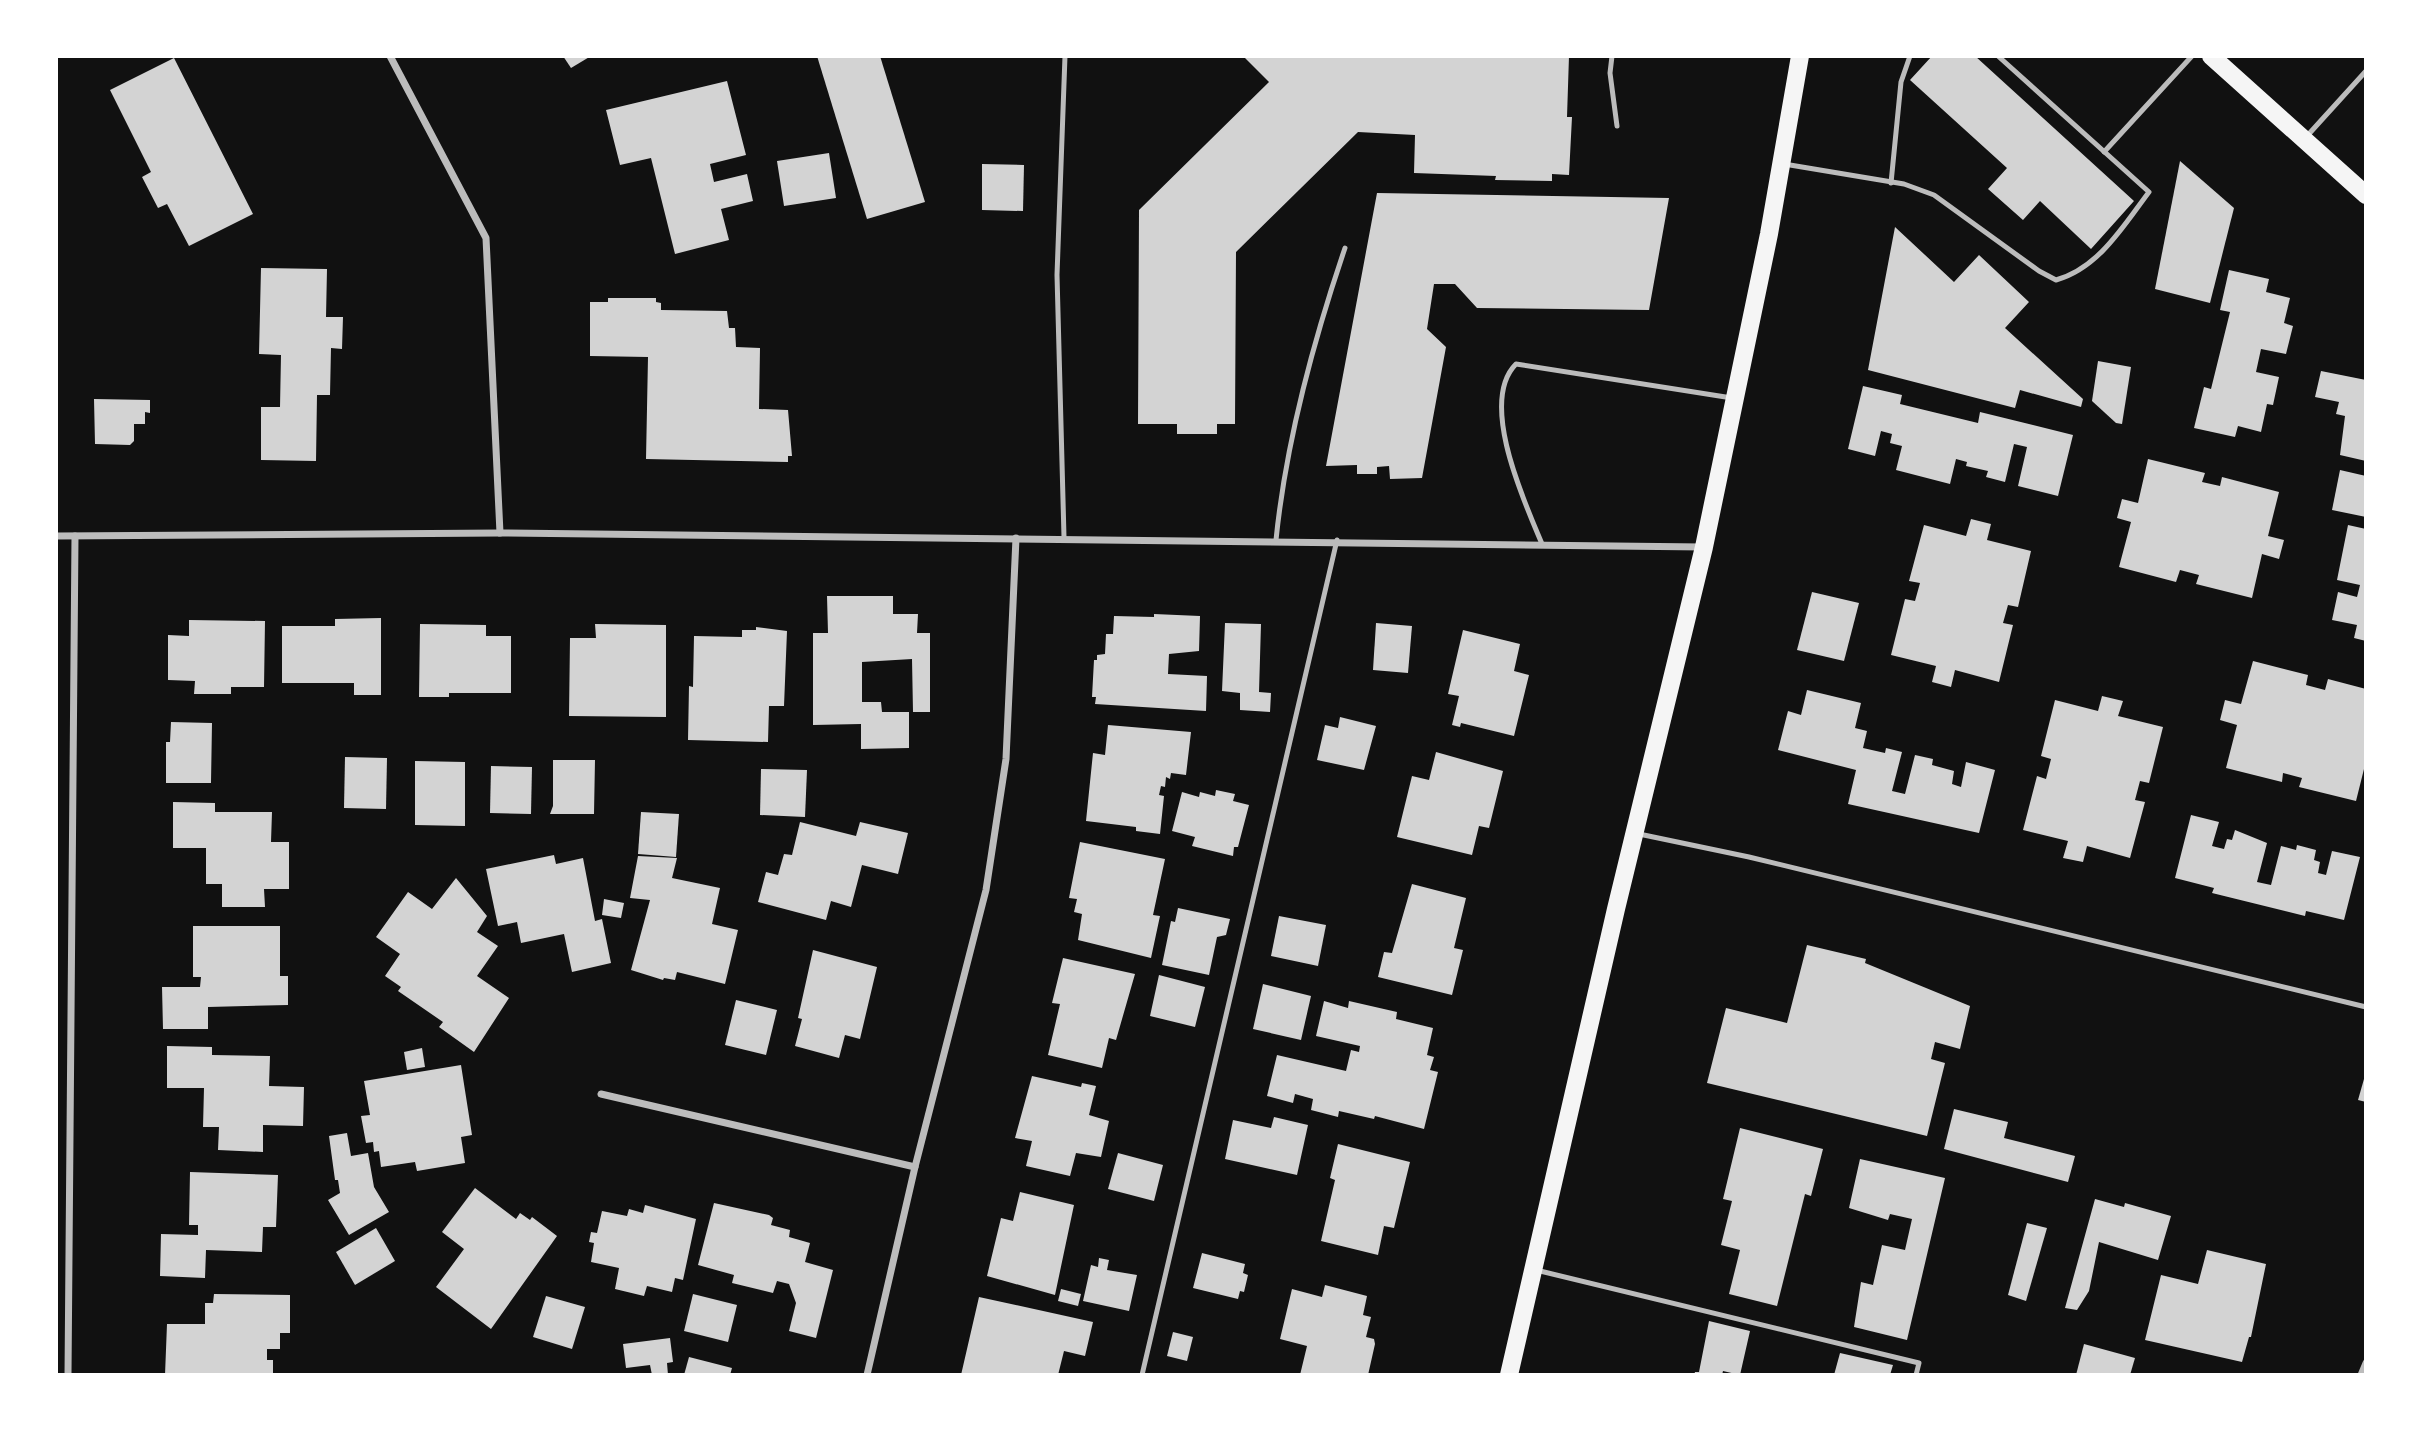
<svg xmlns="http://www.w3.org/2000/svg" width="2422" height="1431" viewBox="0 0 2422 1431" font-family="'Asap Condensed',sans-serif">
<style>
.building{fill:#d3d3d3}
.lines{fill:none;stroke-linecap:round;stroke-linejoin:round}
.service{stroke:#bcbcbc;stroke-width:5}
.minor{stroke:#bcbcbc;stroke-width:7}
.primary{stroke:#f5f5f5;stroke-width:18}
</style>
<rect width="100%" height="100%" fill="#111"/>
<!-- building -->
<g class="building">
<path d="M563,56h28l-20,12z"/>
<path d="M817,56h63l45,146 -58,17z"/>
<path d="M1243,56h326l-2,61h5l-3,58 -17,-1v7l-57,-1 1,-4 -82,-3 1,-38 -57,-3 -122,120 -1,172h-18v10h-40v-10h-39l1,-214 130,-128z"/>
<path d="M1932,56h43l159,145 -43,48 -51,-48 -17,19 -35,-31 19,-21 -97,-88z"/>
<path d="M174,58l79,156 -64,32 -22,-42 -9,4 -16,-31 9,-5 -41,-82z"/>
<path d="M727,81l19,74 -36,9 4,18 33,-8 6,27 -32,8 8,31 -54,14 -24,-96 -31,7 -14,-55z"/>
<path d="M829,153l7,45 -52,8 -7,-45z"/>
<path d="M2180,161l54,47 -24,95 -55,-14z"/>
<path d="M982,164l42,1 -1,46 -41,-1z"/>
<path d="M1377,193l292,5 -20,112 -172,-2 -22,-24h-21l-7,45 19,18 -24,131 -32,1 -1,-13 -12,1v7h-20v-9l-31,1z"/>
<path d="M1895,227l59,55 25,-27 50,47 -24,26 78,71 -2,8 -61,-17 -5,18 -147,-38z"/>
<path d="M261,268l66,1 -1,48h17l-1,32 -11,-1 -1,47h-13l-1,66 -55,-1v-53h19l1,-52 -22,-1z"/>
<path d="M2229,270l40,9 -3,13 24,6 -6,25 9,3 -7,28 -25,-5 -5,23 23,5 -6,28 -6,-1 -6,28 -23,-6 -3,11 -41,-9 10,-41 7,2 19,-77 -10,-2z"/>
<path d="M608,298h48v4l5,1v7l66,1 2,17h6l1,19 24,1 -1,61 29,1 4,46h-4v6l-142,-3 2,-102 -58,-1v-54h18z"/>
<path d="M2098,361l33,6 -9,57 -6,-1 -24,-22z"/>
<path d="M2321,371l45,9v81l-26,-6 5,-39 -9,-2 3,-12 -24,-5z"/>
<path d="M1863,386l39,9 -2,9 78,19 2,-11 93,23 -15,61 -40,-10 9,-39 -13,-3 -9,38 -19,-5 2,-6 -22,-5 1,-4 -11,-3 -6,25 -54,-14 6,-24 -12,-3 2,-9 -11,-3 -6,25 -27,-7z"/>
<path d="M94,399l56,1v13l-5,-1v12h-11v17l-4,4 -35,-1z"/>
<path d="M2148,459l57,14 -3,9 18,4 2,-9 57,15 -11,44 16,4 -5,19 -17,-5 -10,44 -56,-14 3,-9 -19,-5 -4,12 -57,-15 12,-45 -14,-4 5,-19 16,4z"/>
<path d="M2340,470l26,6v41l-34,-7z"/>
<path d="M1971,519l20,5 -4,16 44,11 -13,56 -10,-2 -5,18 10,2 -14,57 -44,-12 -4,17 -19,-5 4,-16 -45,-11 14,-56 10,2 5,-18 -11,-2 15,-56 42,11z"/>
<path d="M2348,525l18,4v112l-12,-3 3,-13 -25,-5 6,-28 19,5 3,-12 -23,-5z"/>
<path d="M1812,592l47,11 -15,58 -47,-11z"/>
<path d="M827,596h66v18h25l-1,19h13v79h-17l-1,-53 -50,3v40h19l1,10h27v36l-48,1v-25l-48,1v-92h15z"/>
<path d="M1154,614l46,2 -1,35 -30,3 -1,20 39,2 -1,35 -111,-7 1,-7h-4l2,-37h3v-5l8,-1 1,-20h7l1,-18 40,1z"/>
<path d="M381,618v77h-27v-12h-72v-57h53v-7z"/>
<path d="M189,620l76,1 -1,66h-33v7h-37l1,-13 -27,-1v-45l21,1z"/>
<path d="M1225,623l36,1 -2,68 12,1 -1,19 -30,-2v-17l-18,-2z"/>
<path d="M1376,623l36,3 -4,47 -35,-3z"/>
<path d="M420,624l66,1v11h25v57h-62v4h-30z"/>
<path d="M595,624l71,1v92l-97,-1 1,-78h26z"/>
<path d="M756,627l31,4 -3,75h-15l-1,36 -80,-2 1,-54 4,1 1,-51 48,1v-7h14z"/>
<path d="M1463,630l57,14 -6,27 15,4 -15,61 -53,-13 -1,4 -8,-2 7,-29 -11,-2z"/>
<path d="M2253,661l55,14 -2,10 19,5 3,-11 38,10v72l-10,40 -57,-14 3,-9 -19,-5 -1,9 -56,-14 11,-43 -17,-5 5,-20 16,4z"/>
<path d="M1807,690l54,13 -6,25 12,3 -4,17 22,5 1,-5 16,4 -10,39 13,3 10,-39 18,4 -1,6 22,6 -2,13 9,3 5,-25 29,8 -16,63 -131,-29 8,-34 -78,-20 10,-39 13,4z"/>
<path d="M2102,696l21,5 -5,15 45,11 -14,56 -9,-2 -5,19 10,2 -15,56 -43,-12 -4,16 -20,-4 5,-17 -45,-11 14,-54 9,3 5,-20 -10,-3 14,-56 43,11z"/>
<path d="M1340,717l36,9 -12,44 -47,-10 8,-35 13,3z"/>
<path d="M171,722l41,1 -1,60h-45v-41h4z"/>
<path d="M1108,725l83,7 -5,43 -15,-2 -1,6 -4,-2 -1,10 -4,-1 -2,9 5,1 -4,38 -24,-3v-4l-50,-6 7,-68 12,2z"/>
<path d="M1436,752l67,19 -14,57 -10,-2 -7,29 -75,-18 15,-61 17,4z"/>
<path d="M345,757l42,1 -1,51 -42,-1z"/>
<path d="M553,760h42l-1,54h-44l3,-8z"/>
<path d="M415,761l50,1v64l-50,-1z"/>
<path d="M491,766l41,1 -1,47 -41,-1z"/>
<path d="M761,769l46,1 -2,47 -45,-2z"/>
<path d="M1216,790l19,4 -2,7 16,4 -11,42h-4l-1,9 -41,-10 3,-9 -23,-6 10,-39 17,5 1,-5 15,4z"/>
<path d="M173,802l42,1v9h57l-1,30h18v47h-25l1,18h-43v-23h-16v-36h-33z"/>
<path d="M641,812l38,2 -3,43 -38,-3z"/>
<path d="M2191,815l28,7 -7,24 12,3 3,-10 5,1 3,-10 32,13 -10,39 14,3 10,-39 15,4 1,-5 19,5 -2,10 6,2 -2,11 8,2 6,-24 28,6 -16,63 -38,-9 -1,5 -93,-23 2,-5 -39,-10z"/>
<path d="M800,822l56,14 4,-14 48,11 -10,41 -36,-9 -11,42 -20,-6 -5,19 -68,-18 8,-30 12,3 6,-21 8,1z"/>
<path d="M1080,842l85,17 -12,56 7,1 -9,42 -73,-18 4,-26 -8,-2 3,-13 -8,-1z"/>
<path d="M554,855l2,9 27,-6 12,63 7,-2 9,44 -39,9 -8,-38 -43,9 -4,-21 -19,4 -12,-57z"/>
<path d="M638,856l39,2 -5,20 48,10 -8,36 26,6 -13,54 -48,-12 -2,8 -11,-2 -1,2 -32,-10 19,-70 -20,-2z"/>
<path d="M456,878l31,38 -10,16 21,14 -21,30 32,22 -35,54 -35,-25 4,-5 -45,-31 3,-4 -16,-11 15,-22 -24,-17 32,-45 24,17z"/>
<path d="M1412,884l54,14 -12,50 9,2 -11,45 -74,-18 6,-25 8,1z"/>
<path d="M604,899l20,4 -3,15 -19,-3z"/>
<path d="M1178,908l52,11 -4,16 -9,2 -8,38 -47,-10 9,-44 4,1z"/>
<path d="M1279,916l47,9 -8,41 -47,-10z"/>
<path d="M193,926h87v50h8v29l-80,2v22h-45l-1,-42h38l1,-10h-8z"/>
<path d="M1807,945l59,14 -1,4 105,43 -10,43 -25,-7 -4,17 14,4 -18,73 -220,-53 19,-75 61,15z"/>
<path d="M813,950l64,17 -17,72 -15,-4 -6,23 -44,-12 7,-27 -4,-1z"/>
<path d="M1063,958l72,16 -19,66 -7,-2 -7,30 -54,-13 12,-51 -8,-1z"/>
<path d="M1159,975l46,12 -10,40 -45,-11z"/>
<path d="M1263,984l48,12 -10,44 -48,-11z"/>
<path d="M736,1000l41,10 -11,45 -41,-10z"/>
<path d="M1324,1001l24,7 1,-7 48,11 -1,7 37,9 -6,27 7,2 -4,13 8,2 -14,57 -49,-13 -1,3 -35,-8 -1,6 -27,-7 2,-11 -18,-5 -2,9 -26,-7 10,-41 69,16 5,-21 8,2 1,-6 -44,-10z"/>
<path d="M167,1046l45,1v8l58,1 -1,30 35,1 -1,39 -40,-1v27l-45,-2 1,-23h-16l1,-39h-37z"/>
<path d="M422,1048l3,19 -18,3 -3,-18z"/>
<path d="M461,1065l11,70 -11,2 4,26 -48,8 -2,-9 -34,5 -2,-16 -5,1 -1,-10 -7,1 -5,-27 9,-1 -6,-34z"/>
<path d="M2366,1072v30l-8,-2z"/>
<path d="M1032,1076l49,11 1,-4 14,3 -7,29 20,6 -8,36 -25,-4 -6,23 -44,-10 6,-25 -17,-3z"/>
<path d="M1954,1109l54,13 -4,16 71,18 -7,26 -124,-33z"/>
<path d="M1274,1117l34,8 -11,50 -72,-16 8,-39 38,8z"/>
<path d="M1740,1128l83,21 -12,47 -6,-2 -28,112 -48,-12 11,-44 -19,-5 11,-44 -9,-2z"/>
<path d="M347,1133l4,23 17,-3 6,34 15,25 -40,23 -21,-35 12,-7 -2,-13h-3l-6,-44z"/>
<path d="M1338,1144l72,18 -16,66 -10,-2 -6,29 -57,-14 14,-61 -5,-2z"/>
<path d="M1118,1153l45,12 -9,36 -46,-12z"/>
<path d="M1860,1159l85,19 -38,162 -53,-13 7,-45 12,3 9,-40 23,5 7,-31 -22,-5 -2,6 -39,-12z"/>
<path d="M190,1172l88,3 -2,52h-13l-1,25 -56,-2 -1,28 -45,-2 1,-42 37,1v-10h-9z"/>
<path d="M475,1188l41,31 4,-6 10,7 2,-3 25,19 -66,93 -55,-42 28,-38 -22,-17z"/>
<path d="M1020,1192l54,13 -19,90 -68,-19 14,-58 12,3z"/>
<path d="M2095,1199l29,8 1,-4 46,13 -13,44 -59,-18 -10,49 -12,19 -12,-2z"/>
<path d="M714,1203l55,12 4,3 -2,7 19,5 -1,7 21,6 -5,19 28,8 -17,68 -27,-7 7,-28 -7,-19 -12,-3 -4,12 -41,-10 2,-8 -36,-10z"/>
<path d="M645,1205l51,14 -13,61 -8,-2 -3,14 -25,-6 -3,10 -29,-7 4,-21 -28,-6 3,-19 -5,-1 2,-10 6,1 5,-22 25,5 2,-7 14,4z"/>
<path d="M2027,1223l20,5 -21,73 -18,-6z"/>
<path d="M376,1228l19,33 -40,24 -19,-33z"/>
<path d="M2207,1250l59,14 -15,73h-2l-7,25 -97,-22 16,-65 37,9z"/>
<path d="M1202,1253l43,11 -2,9 5,2 -4,17 -4,-1 -2,8 -45,-11z"/>
<path d="M1099,1258l10,2 -2,10 30,5 -8,36 -46,-10 8,-36 7,2z"/>
<path d="M1325,1285l42,11 -4,19 8,2 -5,20 8,2 1,5 -7,31h-68l7,-29 -27,-7 12,-50 30,8z"/>
<path d="M1061,1289l20,5 -3,12 -20,-5z"/>
<path d="M214,1294l76,1v38h-10v16h-13v11h6v15h-108l2,-51h38v-21h8z"/>
<path d="M693,1294l44,11 -9,37 -44,-11z"/>
<path d="M546,1296l39,11 -13,42 -39,-12z"/>
<path d="M979,1297l114,25 -8,34 -21,-5 -6,24h-97z"/>
<path d="M1709,1321l41,10 -10,44 -17,-4 -1,4h-28l1,-3h4z"/>
<path d="M1173,1332l20,5 -6,24 -20,-5z"/>
<path d="M670,1338l3,24 -6,1 1,12h-16l-2,-10 -24,3 -3,-24z"/>
<path d="M2084,1344l51,14 -5,17h-54z"/>
<path d="M1840,1353l53,12 -3,10h-56z"/>
<path d="M689,1357l43,11 -2,7h-46z"/>
</g>
<g class="lines">
<!-- service -->
<g class="service">
<path d="M1612,56l-2,17 7,53"/>
<path d="M2307,136l59,-65"/>
<path d="M2104,152l88,-96"/>
<path d="M1784,164l120,20 30,11 105,76 17,9c43,-12 68,-55 93,-88l-151,-136"/>
<path d="M1891,183l10,-101 9,-26"/>
<path d="M1064,537l-7,-262 8,-219"/>
<path d="M1276,540c10,-99 37,-198 69,-292"/>
<path d="M1542,544c-17,-41 -64,-142 -26,-180l216,34"/>
<path d="M1639,834l110,23 617,150"/>
<path d="M1536,1270l383,93 -3,12"/>
<path d="M1142,1375l195,-835"/>
</g>
<!-- minor -->
<g class="minor">
<path d="M390,56l96,182 14,295"/>
<path d="M56,536l444,-3 1203,14"/>
<path d="M601,1094l314,73"/>
<path d="M68,1375l7,-839"/>
<path d="M867,1375l48,-208 71,-277 20,-131 10,-221"/>
<path d="M2361,1375l5,-12"/>
</g>
<!-- primary -->
<g class="primary">
<path d="M2211,56l155,139"/>
<path d="M1509,1375l107,-466 88,-362 65,-313 31,-178"/>
</g>
</g>
<!-- border -->
<rect width="2422" height="1431" fill="none" stroke="#ffffff" stroke-width="116"/>
</svg>
